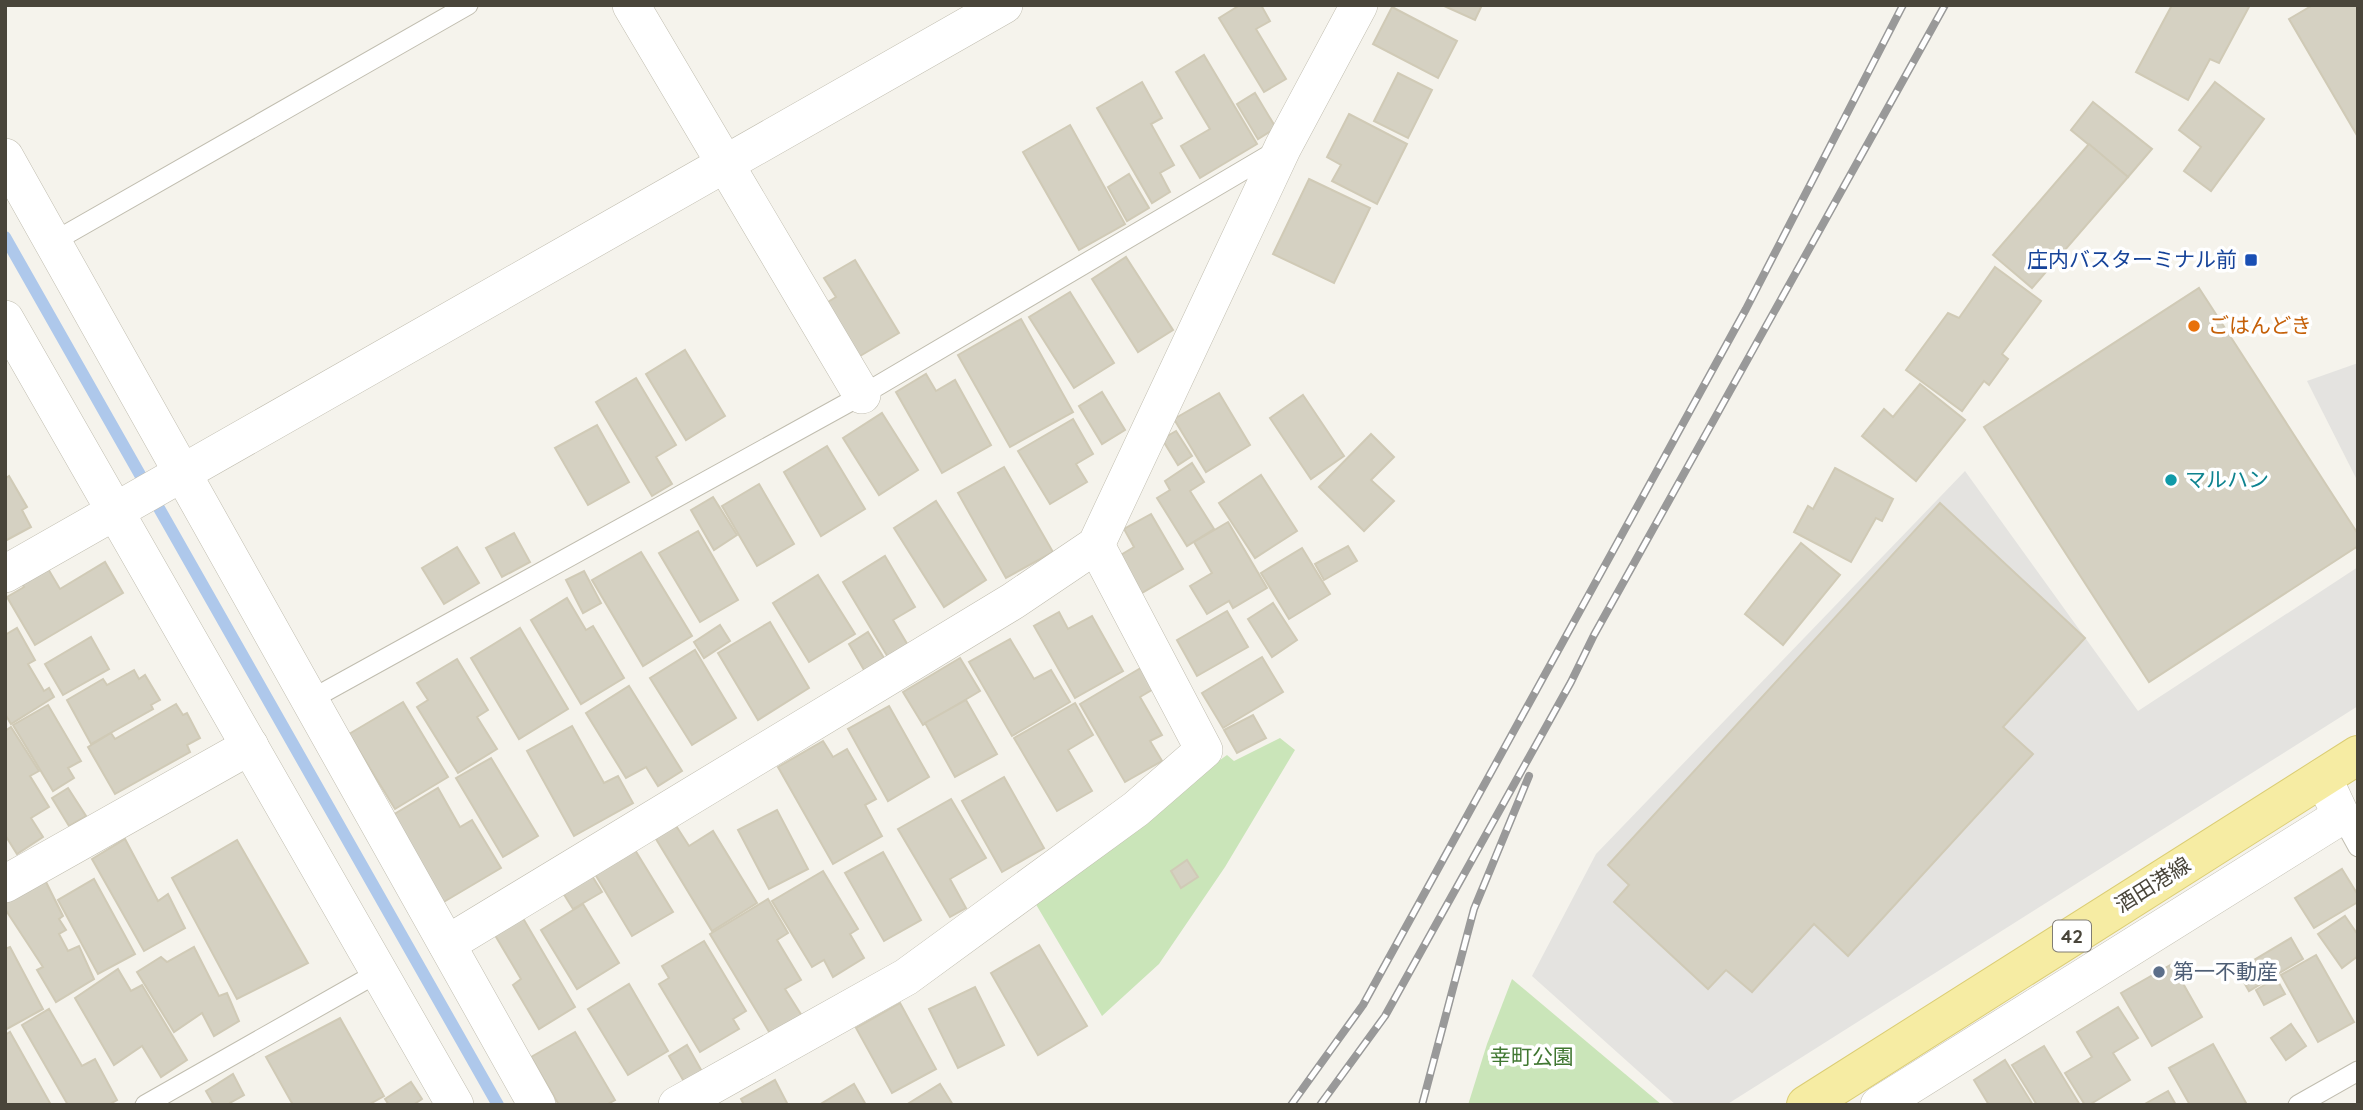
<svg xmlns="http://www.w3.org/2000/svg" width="2363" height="1110" viewBox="0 0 2363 1110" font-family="Quicksand,'Noto Sans JP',sans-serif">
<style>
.green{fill:#cae5b9}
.parking{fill:#e4e3e0}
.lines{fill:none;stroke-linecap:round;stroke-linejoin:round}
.stream{stroke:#aec8eb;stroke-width:12}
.building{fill:#d5d1c2;stroke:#d0cab6;stroke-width:2}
.lane-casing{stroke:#c0bdaf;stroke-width:21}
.street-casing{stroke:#c0bdaf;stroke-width:38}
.primary-casing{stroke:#dbcd74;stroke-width:40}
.lane{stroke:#fff;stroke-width:19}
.street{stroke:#fff;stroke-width:37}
.primary{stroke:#f6eca3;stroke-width:38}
.rail-casing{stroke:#999;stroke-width:8}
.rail{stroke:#fff;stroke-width:5;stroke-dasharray:16;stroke-linecap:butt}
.transit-dot{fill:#1a4fb4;stroke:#fff;stroke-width:2.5}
.food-dot{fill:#e8710a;stroke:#fff;stroke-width:2.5}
.culture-dot{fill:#0f9aa8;stroke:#fff;stroke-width:2.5}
.service-dot{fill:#5c6f8a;stroke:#fff;stroke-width:2.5}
.labels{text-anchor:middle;stroke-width:7;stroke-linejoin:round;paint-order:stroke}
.shield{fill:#fff;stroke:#807d75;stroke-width:2}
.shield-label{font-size:19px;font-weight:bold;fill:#49453a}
.transit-label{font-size:21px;fill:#164399;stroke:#fff;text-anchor:end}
.food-label{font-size:21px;fill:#c56008;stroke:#fff;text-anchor:start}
.culture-label{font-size:21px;fill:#0d838f;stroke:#fff;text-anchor:start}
.street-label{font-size:21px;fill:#49453a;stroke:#fff}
.service-label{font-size:21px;fill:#4e5e75;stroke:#fff;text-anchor:start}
.park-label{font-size:21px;fill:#407731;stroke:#fff}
</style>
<rect width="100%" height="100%" fill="#f5f3ec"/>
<!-- green -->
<g class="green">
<path d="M1280,738l15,12 -70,117 -66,97 -57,52 -71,-120 196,-141 7,6z"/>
<path d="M1512,979l150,126h-194l19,-61z"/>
</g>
<!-- parking -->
<g class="parking">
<path d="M2358,363v119l-51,-101z"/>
<path d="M1965,471l173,240 220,-144v139l-632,399h-50l-144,-129 64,-122z"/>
</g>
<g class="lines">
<!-- stream -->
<path class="stream" d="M5,237l493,868"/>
</g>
<!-- building -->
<g class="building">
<path d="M1240,5h21l9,16 -14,8 30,50 -22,13 -45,-74z"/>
<path d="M1442,5h40l-7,15z"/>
<path d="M2172,5h78l-31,58 -9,-4 -22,41 -52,-28z"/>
<path d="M2313,5h45v132l-69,-118z"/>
<path d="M1392,7l65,34 -19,37 -65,-34z"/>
<path d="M1204,55l53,89 -57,34 -19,-32 29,-17 -34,-57z"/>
<path d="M1398,73l34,17 -24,48 -34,-17z"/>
<path d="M1142,82l20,36 -11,6 23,41 -14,8 10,19 -18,11 -55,-95z"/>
<path d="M2215,82l49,37 -53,72 -27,-20 17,-24 -22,-17z"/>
<path d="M1255,93l21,35 -18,11 -21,-35z"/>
<path d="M2093,102l59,47 -24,28 -57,-47z"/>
<path d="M1349,114l58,30 -30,60 -45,-23 9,-16 -14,-8z"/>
<path d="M1070,125l55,99 -46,26 -56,-98z"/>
<path d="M2089,144l39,33 -96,111 -39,-33z"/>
<path d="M1129,174l20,34 -22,13 -19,-34z"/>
<path d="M1309,179l61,29 -36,75 -61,-29z"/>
<path d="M1126,257l47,73 -35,22 -46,-73z"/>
<path d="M855,260l44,73 -44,26 -32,-54 13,-8 -12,-19z"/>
<path d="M1995,267l46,34 -39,53 6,5 -19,26 -5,-4 -22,30 -56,-41 42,-57 11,5z"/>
<path d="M2199,288l159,246v12l-209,136 -165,-255z"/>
<path d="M1070,292l44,71 -40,25 -45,-71z"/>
<path d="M1021,319l52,93 -63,35 -52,-92z"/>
<path d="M685,350l40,66 -39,24 -40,-66z"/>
<path d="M926,374l10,17 19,-11 36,65 -49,28 -46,-81z"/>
<path d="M636,378l40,67 -20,12 16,27 -20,12 -56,-94z"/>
<path d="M1920,384l45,36 -49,61 -54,-45 22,-27 9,8z"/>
<path d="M1102,392l23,38 -23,14 -23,-38z"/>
<path d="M1219,393l31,52 -44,27 -32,-53z"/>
<path d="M1303,395l41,61 -33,23 -41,-61z"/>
<path d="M882,413l36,57 -39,25 -36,-57z"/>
<path d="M1073,419l20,35 -17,10 11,18 -37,22 -32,-53z"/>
<path d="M597,425l32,57 -41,23 -33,-57z"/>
<path d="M1176,431l16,25 -14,9 -16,-26z"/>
<path d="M1371,434l23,23 -23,23 23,21 -30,30 -45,-44z"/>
<path d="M827,446l38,63 -44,27 -37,-64z"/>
<path d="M1192,463l12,19 -14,9 24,38 -27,17 -30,-48 13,-8 -5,-9z"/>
<path d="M1004,467l49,85 -47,26 -48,-85z"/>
<path d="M1835,468l58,31 -11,22 -6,-3 -25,44 -57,-30 14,-26 5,3z"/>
<path d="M1261,475l36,56 -42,27 -36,-55z"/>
<path d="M9,476l18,31 -5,3 9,17 -26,14v-62z"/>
<path d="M759,484l35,60 -37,22 -35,-60z"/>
<path d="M713,497l24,38 -23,15 -23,-40z"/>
<path d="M936,501l50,79 -42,27 -50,-79z"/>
<path d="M1940,503l145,135 -82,89 30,27 -185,202 -34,-32 -62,68 -26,-22 -18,19 -94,-87 15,-17 -21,-20z"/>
<path d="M1151,514l32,55 -43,25 -21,-38 15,-9 -10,-18z"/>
<path d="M1228,522l39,66 -34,20 -4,-7 -22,13 -17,-28 22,-13 -18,-31z"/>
<path d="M698,531l40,69 -38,22 -41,-69z"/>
<path d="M514,533l16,29 -28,15 -16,-29z"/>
<path d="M1801,543l39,32 -57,70 -38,-31z"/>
<path d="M1348,546l9,15 -33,19 -9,-16z"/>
<path d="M457,547l22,36 -35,21 -22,-36z"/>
<path d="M1302,548l28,46 -41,25 -28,-46z"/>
<path d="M641,552l51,84 -49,30 -51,-86z"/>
<path d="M885,556l30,51 -22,13 16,27 -20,12 -46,-77z"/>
<path d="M41,557l19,32 45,-27 18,31 -88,52 -28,-48 17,-10 -9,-14z"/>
<path d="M584,571l17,32 -18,10 -17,-33z"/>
<path d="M818,575l37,59 -46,28 -36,-59z"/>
<path d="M567,598l19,32 7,-4 31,52 -43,26 -50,-84z"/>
<path d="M1273,603l24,37 -25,17 -24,-38z"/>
<path d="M1227,611l21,36 -51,29 -20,-36z"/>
<path d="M1059,612l9,17 24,-13 31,55 -48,27 -41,-72z"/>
<path d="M770,622l39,66 -51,32 -40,-67z"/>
<path d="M720,625l10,16 -26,17 -10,-16z"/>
<path d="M17,628l18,32 -7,4 16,27 5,-3 5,9 -43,27 -6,-10v-79z"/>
<path d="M520,628l48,81 -49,30 -48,-81z"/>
<path d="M868,632l19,31 -20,12 -18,-31z"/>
<path d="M91,637l18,32 -46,26 -18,-31z"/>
<path d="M1010,639l24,40 17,-9 19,32 -58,34 -43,-74z"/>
<path d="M695,650l41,68 -44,27 -42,-67z"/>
<path d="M1262,657l21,35 -60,36 -21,-35z"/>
<path d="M960,658l20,33 -57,34 -20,-33z"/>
<path d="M457,659l31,51 -11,7 20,32 -39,24 -41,-66 11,-7 -11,-17z"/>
<path d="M1144,666l13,21 -17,10 22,38 -12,6 12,20 -37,21 -45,-78z"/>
<path d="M134,670l5,9 6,-4 15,25 -9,5 2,4 -62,35 -24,-44 36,-21 4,6z"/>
<path d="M629,686l53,85 -24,15 -12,-19 -20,11 -40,-65z"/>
<path d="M966,700l31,54 -42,23 -30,-54z"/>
<path d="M403,702l45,75 -53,32 -46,-75z"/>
<path d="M1075,703l18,32 -25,15 24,41 -35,20 -43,-73z"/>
<path d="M176,704l7,11 4,-2 13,25 -13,7 3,7 -75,42 -27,-47 23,-14 4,6z"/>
<path d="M48,705l33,56 -13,7 6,10 -21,13 -40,-66z"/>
<path d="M889,706l40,71 -41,24 -40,-72z"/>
<path d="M1253,715l13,23 -29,15 -13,-23z"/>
<path d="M572,726l32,57 14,-7 15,27 -59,33 -47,-85z"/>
<path d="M11,727l28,44 -9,5 19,31 -18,11 12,19 -26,17 -12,-19v-104z"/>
<path d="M823,741l10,16 14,-8 29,50 -11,6 17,31 -49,28 -55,-97z"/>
<path d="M491,758l47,78 -35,21 -47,-79z"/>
<path d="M1004,777l40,71 -42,24 -40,-71z"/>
<path d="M68,788l18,28 -17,10 -17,-28z"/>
<path d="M438,788l22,39 12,-7 29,48 -59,35 -51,-87z"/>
<path d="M951,799l35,59 -36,21 16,29 -16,9 -52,-88z"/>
<path d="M777,810l31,59 -39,20 -31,-59z"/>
<path d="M673,821l16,25 24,-15 44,72 -45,28 -59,-97z"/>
<path d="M125,839l33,62 10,-7 17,34 -41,23 -52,-92z"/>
<path d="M237,840l71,123 -71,36 -65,-121z"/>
<path d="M635,850l38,62 -41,24 -37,-62z"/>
<path d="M883,852l38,68 -37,21 -39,-68z"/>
<path d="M1187,860l11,17 -17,11 -10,-17z"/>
<path d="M584,863l18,29 -29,17 -18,-29z"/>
<path d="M2342,869l16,26v7l-44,26 -19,-30z"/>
<path d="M823,871l35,58 -8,5 14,24 -31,19 -9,-17 -12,7 -40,-66z"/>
<path d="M43,876l20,40 -4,3 7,11 -7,4 9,17 11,-5 15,33 -38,23 -19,-32 6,-3 -38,-58v-12z"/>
<path d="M94,879l41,75 -37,20 -40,-74z"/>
<path d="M768,899l20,34 -11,7 24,40 -16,9 17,27 -31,19 -61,-101z"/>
<path d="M583,904l36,59 -42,26 -36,-59z"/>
<path d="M517,908l58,99 -36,22 -26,-44 8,-6 -32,-54z"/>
<path d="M2345,916l13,19v21l-16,12 -24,-34z"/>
<path d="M2291,938l12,21 -54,32 -12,-21z"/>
<path d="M704,941l42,70 -13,8 6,10 -39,23 -41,-68 10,-6 -7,-12z"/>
<path d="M1039,945l48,81 -49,29 -47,-82z"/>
<path d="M10,947l33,62 -38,21v-81z"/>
<path d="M194,947l25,49 8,-3 12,28 -25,15 -12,-23 -28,19 -37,-60 24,-15 6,5z"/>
<path d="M2316,955l38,67 -36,20 -37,-67z"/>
<path d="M2172,964l30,53 -50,29 -31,-53z"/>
<path d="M118,969l13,22 11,-6 45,75 -26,17 -19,-31 -28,19 -39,-67z"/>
<path d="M2276,978l9,16 -21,11 -8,-15z"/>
<path d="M629,984l39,67 -40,24 -40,-66z"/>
<path d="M975,987l29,58 -46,23 -29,-59z"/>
<path d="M900,1003l36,66 -44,24 -36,-65z"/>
<path d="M2118,1007l20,31 -25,15 17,27 -41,25h-4l-20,-32 27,-16 -15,-25z"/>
<path d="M49,1009l33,57 13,-7 22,41 -9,5h-40l-46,-80z"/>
<path d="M340,1018l44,78 -16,9h-75l-27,-48z"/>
<path d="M2291,1024l15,22 -20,14 -15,-22z"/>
<path d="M10,1032l41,73h-46v-70z"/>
<path d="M575,1032l40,68 -9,5h-47l-28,-48z"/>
<path d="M2213,1044l33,59 -3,2h-53l-21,-37z"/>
<path d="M687,1045l17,30 -18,10 -17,-29z"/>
<path d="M2044,1046l36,59h-43l-25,-40z"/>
<path d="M2005,1060l28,45h-44l-15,-25z"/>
<path d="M233,1074l11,21 -14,8 1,2h-17l-8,-14z"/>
<path d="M775,1080l13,25h-44l-3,-6z"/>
<path d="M411,1082l11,17 -9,6h-24l-4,-6z"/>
<path d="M854,1084l12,21h-47z"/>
<path d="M940,1084l13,21h-47z"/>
<path d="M2168,1091l8,14h-33z"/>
</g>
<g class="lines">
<defs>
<g id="lane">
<path d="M53,242l415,-237"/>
<path d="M310,700l552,-305 414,-244"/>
<path d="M2341,816l17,31"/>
<path d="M145,1105l234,-133"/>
<path d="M2298,1105l60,-34"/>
</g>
<g id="street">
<path d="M631,5l231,390"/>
<path d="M5,157l532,948"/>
<path d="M5,319l450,786"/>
<path d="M5,574l999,-569"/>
<path d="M5,884l245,-138"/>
<path d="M447,944l566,-343 83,-56 187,-398 76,-142"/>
<path d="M677,1105l229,-128 230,-168 68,-59 -108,-205"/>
<path d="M1879,1105l462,-289 -18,-39"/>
</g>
<path id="primary" d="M1806,1105l552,-350"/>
</defs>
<!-- lane casing -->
<use href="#lane" class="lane-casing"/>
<!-- street casing -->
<use href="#street" class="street-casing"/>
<!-- primary casing -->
<use href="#primary" class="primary-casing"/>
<!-- lane -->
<use href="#lane" class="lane"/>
<!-- street -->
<use href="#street" class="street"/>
<!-- primary -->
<use href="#primary" class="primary"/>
<defs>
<g id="rail">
<path d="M1291,1105l72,-100 383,-696 157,-304"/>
<path d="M1320,1105l65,-89 186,-334 23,-47 351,-630"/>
<path d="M1422,1105l52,-196 55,-133"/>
</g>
</defs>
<!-- rail casing -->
<use href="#rail" class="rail-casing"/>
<!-- rail -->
<use href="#rail" class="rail"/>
</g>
<!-- markers -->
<rect class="transit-dot" x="2244" y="253" width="14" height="14" rx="3.5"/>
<circle class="food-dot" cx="2194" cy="326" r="7"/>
<circle class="culture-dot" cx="2171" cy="480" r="7"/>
<circle class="service-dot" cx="2159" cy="972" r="7"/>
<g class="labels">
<!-- shield labels -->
<rect class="shield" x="2053" y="920.5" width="38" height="31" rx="5"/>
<g class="shield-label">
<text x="2072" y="943">42</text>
</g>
<!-- transit labels -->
<g class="transit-label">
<text x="2237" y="267">庄内バスターミナル前</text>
</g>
<!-- food labels -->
<g class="food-label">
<text x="2208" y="333">ごはんどき</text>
</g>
<!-- culture labels -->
<g class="culture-label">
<text x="2185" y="487">マルハン</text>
</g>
<!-- street labels -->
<g class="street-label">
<text transform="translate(2153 885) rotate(-32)" y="7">酒田港線</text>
</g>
<!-- service labels -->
<g class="service-label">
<text x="2173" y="979">第一不動産</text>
</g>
<!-- park labels -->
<g class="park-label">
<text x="1532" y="1064">幸町公園</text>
</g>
</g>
<!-- border -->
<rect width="2363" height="1110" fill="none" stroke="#49453a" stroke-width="14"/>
</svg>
